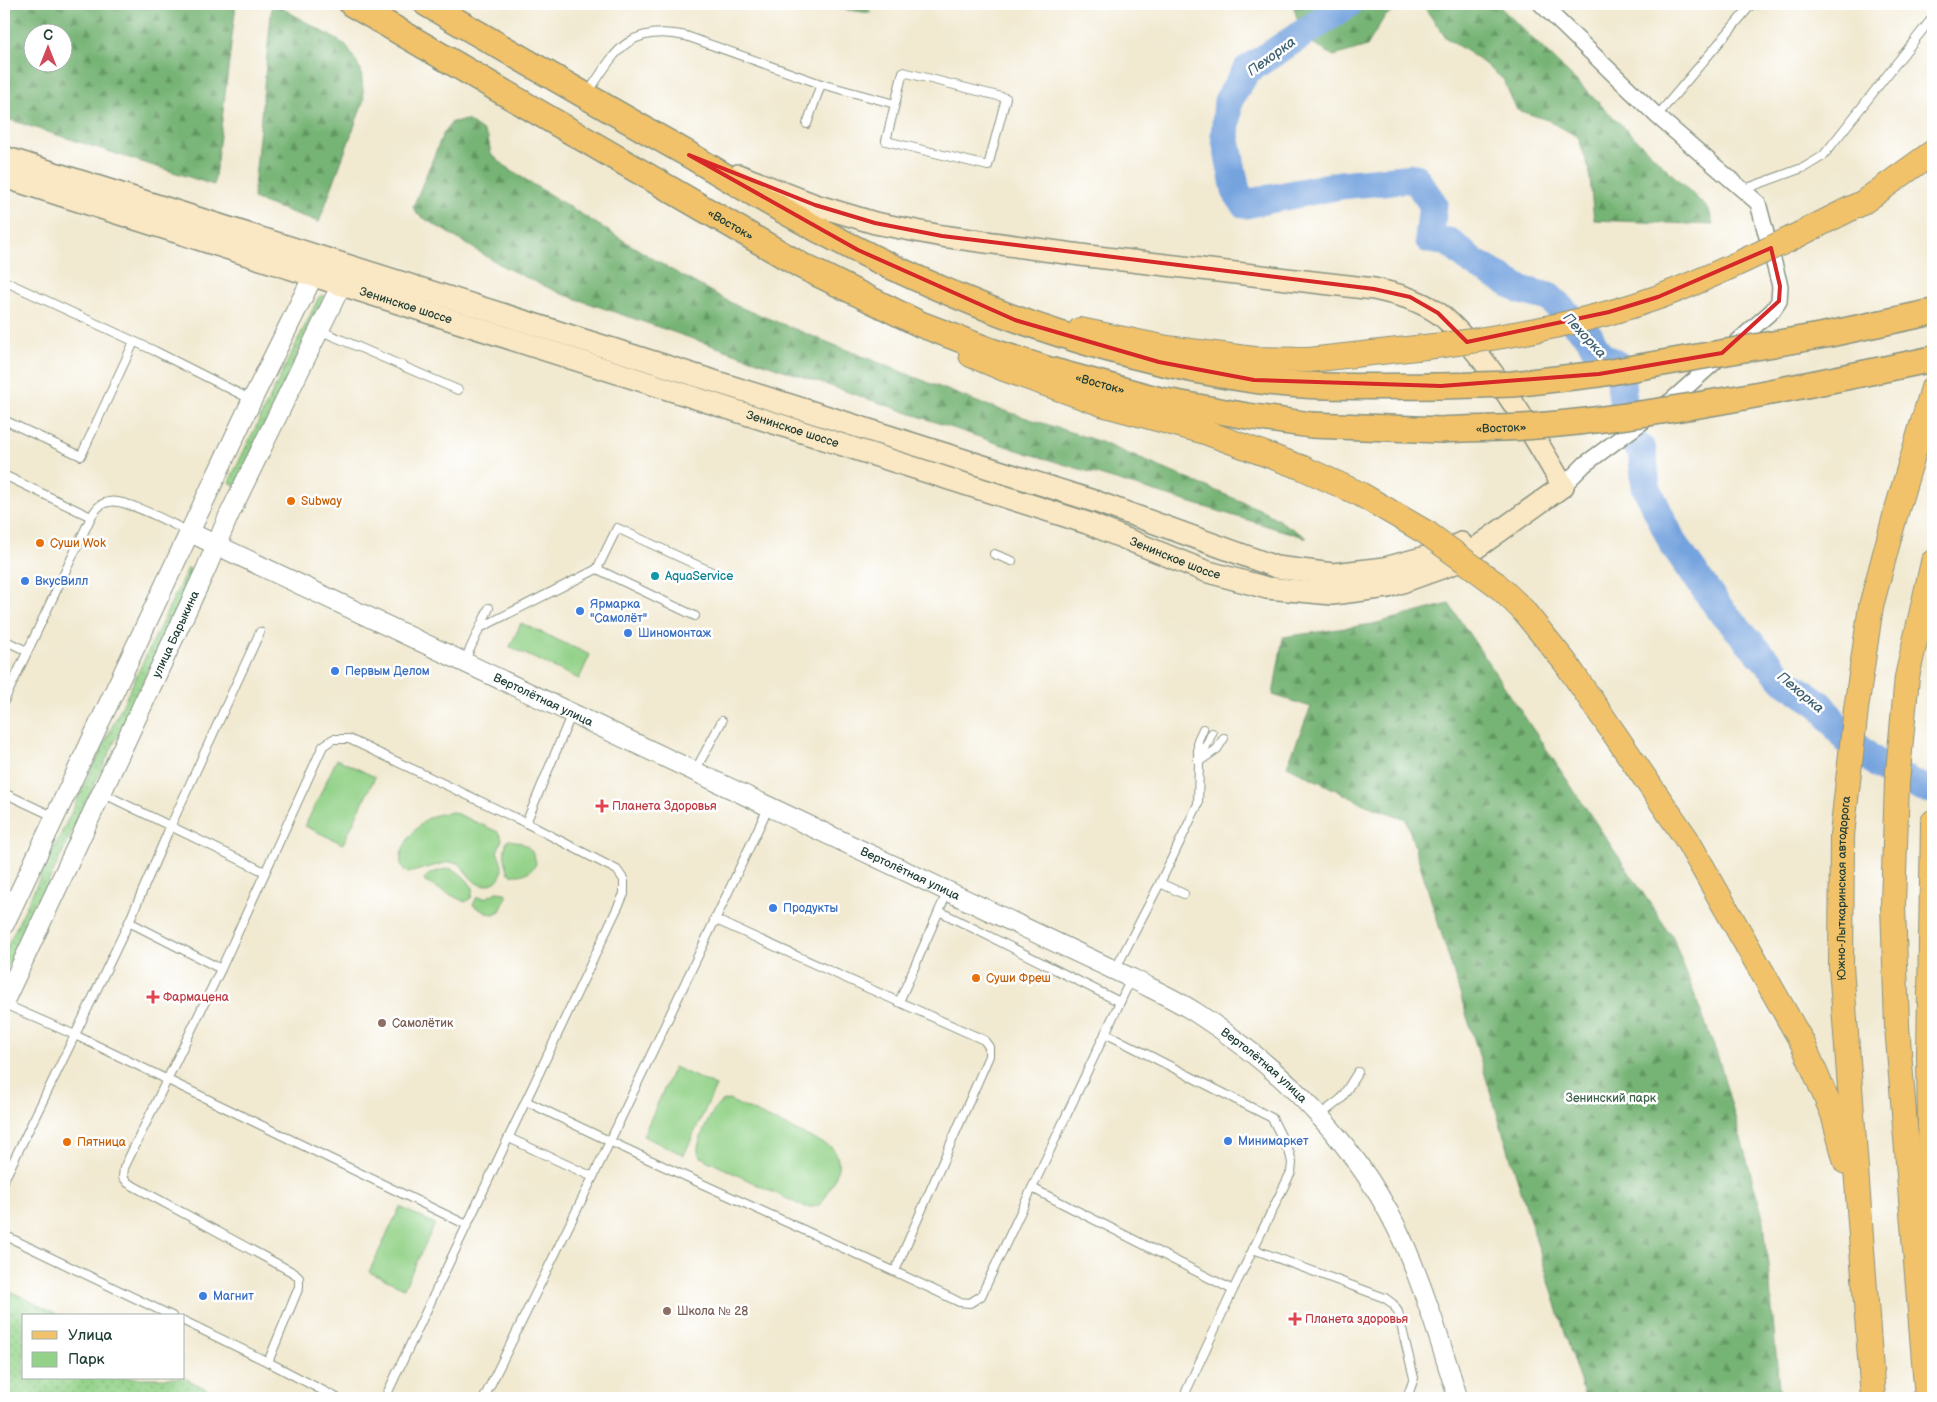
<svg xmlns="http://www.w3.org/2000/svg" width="1937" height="1402" viewBox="0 0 1937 1402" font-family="'Balsamiq Sans',sans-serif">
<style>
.grass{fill:url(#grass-dots);stroke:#59885e}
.forest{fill:url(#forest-firs);stroke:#4a7854;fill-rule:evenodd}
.park{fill:#93d288;stroke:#59885e}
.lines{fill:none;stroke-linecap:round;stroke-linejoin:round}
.river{stroke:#75a3de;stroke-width:29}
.service-casing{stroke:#889382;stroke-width:10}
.minor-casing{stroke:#889382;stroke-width:18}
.tertiary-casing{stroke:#889382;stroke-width:21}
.secondary-casing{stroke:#889382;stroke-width:24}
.primary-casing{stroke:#889382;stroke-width:26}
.trunk-casing{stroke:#889382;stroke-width:28}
.service{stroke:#fff;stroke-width:8}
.minor{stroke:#fff;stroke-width:15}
.tertiary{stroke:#fff;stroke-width:19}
.secondary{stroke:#fae7c3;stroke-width:21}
.primary{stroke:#f2c26a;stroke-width:24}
.trunk{stroke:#f2c26a;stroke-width:25}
.primary-bridge-casing{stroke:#889382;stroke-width:26;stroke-linecap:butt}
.trunk-bridge-casing{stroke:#889382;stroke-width:28;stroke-linecap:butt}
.primary-bridge{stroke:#f2c26a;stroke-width:24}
.trunk-bridge{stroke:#f2c26a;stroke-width:25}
.marked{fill:none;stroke:#d62828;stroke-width:4;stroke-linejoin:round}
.food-dot{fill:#e8710a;stroke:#fff;stroke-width:2}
.culture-dot{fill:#0f9aa8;stroke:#fff;stroke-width:2}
.shop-dot{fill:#3f7fe0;stroke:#fff;stroke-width:2}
.health-dot{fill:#e0444e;stroke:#fff;stroke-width:2}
.education-dot{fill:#8d6e63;stroke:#fff;stroke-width:2}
.labels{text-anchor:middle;stroke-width:5;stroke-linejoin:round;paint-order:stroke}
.street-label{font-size:12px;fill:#1f3d34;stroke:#fff}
.food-label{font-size:12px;fill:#c56008;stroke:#fff;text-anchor:start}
.culture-label{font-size:12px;fill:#0d838f;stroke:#fff;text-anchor:start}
.shop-label{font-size:12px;fill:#366cbe;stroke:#fff;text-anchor:start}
.health-label{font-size:12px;fill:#be3a42;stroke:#fff;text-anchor:start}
.education-label{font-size:12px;fill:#785e54;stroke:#fff;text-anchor:start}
.park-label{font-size:12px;fill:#3c6249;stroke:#fff}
.water-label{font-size:14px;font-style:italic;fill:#3d6170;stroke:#fff}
</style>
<defs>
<pattern id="grass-dots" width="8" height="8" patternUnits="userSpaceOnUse" patternTransform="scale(1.25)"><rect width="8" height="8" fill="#93d288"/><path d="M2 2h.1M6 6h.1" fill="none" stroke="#77ac70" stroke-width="1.8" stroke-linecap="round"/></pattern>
<pattern id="forest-firs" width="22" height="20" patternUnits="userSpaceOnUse" patternTransform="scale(1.25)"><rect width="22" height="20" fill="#76b474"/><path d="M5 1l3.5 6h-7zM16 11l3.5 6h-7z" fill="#609460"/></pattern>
</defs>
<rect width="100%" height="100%" fill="#fff"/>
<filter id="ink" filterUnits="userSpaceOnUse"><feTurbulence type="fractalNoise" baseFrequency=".02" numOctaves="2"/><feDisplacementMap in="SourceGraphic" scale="10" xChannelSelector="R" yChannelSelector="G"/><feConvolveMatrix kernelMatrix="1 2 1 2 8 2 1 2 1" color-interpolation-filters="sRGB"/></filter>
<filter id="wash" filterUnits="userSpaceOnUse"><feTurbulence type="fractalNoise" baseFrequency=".0096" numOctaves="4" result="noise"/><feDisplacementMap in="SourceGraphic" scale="20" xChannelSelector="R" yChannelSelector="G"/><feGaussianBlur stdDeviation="1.12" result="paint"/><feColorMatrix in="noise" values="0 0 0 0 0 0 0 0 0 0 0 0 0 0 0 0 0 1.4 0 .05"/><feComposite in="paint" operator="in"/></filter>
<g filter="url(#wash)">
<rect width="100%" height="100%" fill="#f1e9d0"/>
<!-- grass -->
<g class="grass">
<path d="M323,295l2,1 -89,190 -7,-4 87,-179 3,-6z"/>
<path d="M188,568l7,4 -191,404v-23z"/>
<path d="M4,1288l56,28h-36v62h160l41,20h-221z"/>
</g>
<!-- forest -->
<g class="forest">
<path d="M4,4h232l-22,181 -210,-67zM62,32v30h-30v-30z"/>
<path d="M272,4h3l71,41 15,25 3,30 -45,122 -66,-23z"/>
<path d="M801,4h65l5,9z"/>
<path d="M1295,4h113l-23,12 -18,30 -33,10 -30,-17 -10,-31z"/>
<path d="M1422,4h75l212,206 4,15 -119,-5 -5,-51 -11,-32 -30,-17 -31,-10 -14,-31 -26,-21 -31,-20z"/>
<path d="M467,120l17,12 4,6 3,16 19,16 158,98 69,38 240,96 121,39 166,70 43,27 -290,-88 -455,-156 -56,-26 -89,-54 -4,-7 30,-73 9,-12z"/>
<path d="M1449,604l224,334 45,119 46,164 16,177h-195l-179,-579 -40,-14 -79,-39 24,-59 -38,-12 10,-58 90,-13z"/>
</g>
<!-- park -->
<g class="park">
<path d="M521,623l69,32 -11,24 -69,-32z"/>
<path d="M337,759l38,18 -32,67 -38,-18z"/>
<path d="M453,812l45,20 4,7 -5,13c7,12 8,28 -7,32 -5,2 -11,1 -15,-2 -6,-5 -11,-13 -16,-19l-10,-1 -41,11c-20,-13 6,-45 19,-54 8,-5 18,-6 26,-7z"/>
<path d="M508,840c15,1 26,8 28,24 -6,9 -16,14 -27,9 -4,-11 -7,-23 -1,-33z"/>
<path d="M449,868c11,4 17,10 24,20l-2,10 -6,4 -40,-20 -1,-3 7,-6z"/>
<path d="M497,892l8,1 2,3 -7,15 -6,3 -8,-1 -13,-8 4,-8 8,1z"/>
<path d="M674,1067l42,19 -32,69 -41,-19z"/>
<path d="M729,1100l102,47c17,17 0,38 -9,56 -6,4 -12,5 -20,3l-96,-46c-3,-2 -7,-4 -8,-8 -2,-8 14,-42 20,-47 3,-3 7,-4 11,-5z"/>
<path d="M400,1207l35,17 -31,64 -35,-16z"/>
</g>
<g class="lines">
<!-- river -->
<path class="river" d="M1348,4l-101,66 -19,31 -3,34 11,56 9,13 95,-19 75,-7 18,26 -4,35 20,3 24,20 48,28 28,7 40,39 10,19 20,11 8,70 15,14 4,37 28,58 45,63 65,72 37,25 26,35 41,32 35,16 10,1"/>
</g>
</g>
<g filter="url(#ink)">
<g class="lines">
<defs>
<g id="service">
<path d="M1551,14l9,-10"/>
<path d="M588,93c28,-43 41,-69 98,-57l135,48 74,20 -9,37 102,25 18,-68 -103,-26 -8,32"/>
<path d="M1657,116l95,-112"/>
<path d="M807,124l14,-40"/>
<path d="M1742,190l63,-23 18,-11 110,-139"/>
<path d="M4,281l151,70 97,49"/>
<path d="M319,330l139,60"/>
<path d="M4,420l77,36 53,-114"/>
<path d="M4,475l87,42"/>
<path d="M994,554l18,7"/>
<path d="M597,569l20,-41 97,45"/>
<path d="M480,628l117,-59 98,47"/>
<path d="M4,640l23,11"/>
<path d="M464,662l25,-54"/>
<path d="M4,701l87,-184c5,-8 9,-14 18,-15 16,-4 63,22 80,30"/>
<path d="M1198,760v-20l5,-11"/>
<path d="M1200,761l17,-12 7,-11"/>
<path d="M695,771l27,-50"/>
<path d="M4,793l51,24"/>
<path d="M102,793l163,79"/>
<path d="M1160,883l38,-79 1,-42 13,-29"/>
<path d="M939,911l9,-20"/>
<path d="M129,922l42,-97 89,-193"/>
<path d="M221,969l-92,-47 -54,113 392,190"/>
<path d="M1115,970l45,-87 24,11"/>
<path d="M1120,1002l11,-23"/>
<path d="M4,1004l71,31 -71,145"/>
<path d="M526,1101c143,71 290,132 433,201l11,1 11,-7 139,-294 -181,-91 -40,91 -185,-83"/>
<path d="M1319,1116l22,-17 17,-27"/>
<path d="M509,1138l84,39"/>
<path d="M1032,1188l201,102 58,-118 1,-9 -2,-9 -18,-36 -167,-85"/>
<path d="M4,1235l168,81"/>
<path d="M1253,1249l132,49 8,6 5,8 16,66 -7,20"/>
<path d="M895,1271l94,-215v-9l-5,-7 -85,-38"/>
<path d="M184,1321l84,41 69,36"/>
<path d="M268,1362l31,-75v-9l-5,-5 -166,-90 -5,-6 1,-9 97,-199 102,-223 10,-7h16l177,84"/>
<path d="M385,1398l239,-504v-14l-7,-10 -91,-47 46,-110"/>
<path d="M484,1398l109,-221 176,-371"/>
<path d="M1183,1398l50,-108"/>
</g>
<path id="minor" d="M1541,4l116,112 101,87 22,83 -1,15 -6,9 -101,90 -87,64 -22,22"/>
<g id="tertiary">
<path id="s1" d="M189,532l942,446c21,11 44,21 64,34 89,57 169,138 211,236 21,49 36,100 52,150"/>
<path d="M4,925l248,-525 67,-136"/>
<path id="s2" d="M4,1002l202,-433 23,-54 118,-242"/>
</g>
<g id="secondary">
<path d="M4,157l1093,345 179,65 57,7 52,-6 59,-16 17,-9"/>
<path d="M738,175l77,30 60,18 67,13 146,20 286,33c22,5 44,10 64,24 13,9 24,23 35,35 35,42 62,90 90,138"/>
<path id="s3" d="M4,177l1083,346 118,48 62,17 65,6 56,-7 67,-24 108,-77"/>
</g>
<g id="primary">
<path d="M1788,240l74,-37 71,-51"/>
<path d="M1080,330l87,18 87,11 55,1 134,-15"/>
<path d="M971,355l33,14 101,36 100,27 98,36 57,26 67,39"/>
<path d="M1496,584l26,25 43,53 121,176 117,206 30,70 13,48"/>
<path d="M1932,1284l-3,-229 4,-233"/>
<path id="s4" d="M1873,1398l-32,-432 1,-131 14,-126 15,-103 24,-90 38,-128"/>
<path d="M1927,1398l-30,-372 -4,-122 4,-122 10,-105 26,-115"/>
</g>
<g id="trunk">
<path id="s5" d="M352,4l450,262 118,58 71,27 55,18 114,31 87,16 64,9 130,5"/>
<path d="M427,4c86,50 172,100 259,149 32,19 63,38 95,56 146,83 305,146 471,171 62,9 126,6 189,6"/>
</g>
</defs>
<!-- service casing -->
<use href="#service" class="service-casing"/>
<!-- minor casing -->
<use href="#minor" class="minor-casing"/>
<!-- tertiary casing -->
<use href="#tertiary" class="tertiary-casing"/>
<!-- secondary casing -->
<use href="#secondary" class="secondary-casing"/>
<!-- primary casing -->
<use href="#primary" class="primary-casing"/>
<!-- trunk casing -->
<use href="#trunk" class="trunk-casing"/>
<!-- service -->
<use href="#service" class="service"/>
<!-- minor -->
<use href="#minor" class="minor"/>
<!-- tertiary -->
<use href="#tertiary" class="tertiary"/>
<!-- secondary -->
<use href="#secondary" class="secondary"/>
<!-- primary -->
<use href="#primary" class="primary"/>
<!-- trunk -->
<use href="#trunk" class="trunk"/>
<defs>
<g id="primary-bridge">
<path d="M1443,345c73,-10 146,-23 216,-48 44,-16 86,-37 129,-57"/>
<path d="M1427,533l69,51"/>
</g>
<g id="trunk-bridge">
<path d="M1441,386l72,-2 86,-10 226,-39 108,-23"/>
<path id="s6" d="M1441,430c32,-2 64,-1 95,-4 134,-11 266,-40 397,-67"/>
</g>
</defs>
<!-- primary-bridge casing -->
<use href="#primary-bridge" class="primary-bridge-casing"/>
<!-- trunk-bridge casing -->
<use href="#trunk-bridge" class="trunk-bridge-casing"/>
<!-- primary-bridge -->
<use href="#primary-bridge" class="primary-bridge"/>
<!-- trunk-bridge -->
<use href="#trunk-bridge" class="trunk-bridge"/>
</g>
</g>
<!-- marked area -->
<path class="marked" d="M689,155l126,50 60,18 67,13 432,53 36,8 28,16 29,29 142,-30 49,-15 113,-49 9,38 -1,15 -57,52 -123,21 -158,12 -187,-6 -95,-18 -144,-42 -157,-70z"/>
<!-- markers -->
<g class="food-dot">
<circle cx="291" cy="501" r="5"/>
<circle cx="40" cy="543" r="5"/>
<circle cx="976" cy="978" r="5"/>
<circle cx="67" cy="1142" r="5"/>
</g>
<circle class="culture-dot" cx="655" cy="576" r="5"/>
<g class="shop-dot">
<circle cx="25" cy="581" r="5"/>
<circle cx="580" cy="611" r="5"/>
<circle cx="628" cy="633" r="5"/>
<circle cx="335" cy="671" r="5"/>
<circle cx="773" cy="908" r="5"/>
<circle cx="1228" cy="1141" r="5"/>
<circle cx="203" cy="1296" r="5"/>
</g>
<g class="health-dot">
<path d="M599.5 798.5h5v5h5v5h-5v5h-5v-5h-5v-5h5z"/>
<path d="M150.5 989.5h5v5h5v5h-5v5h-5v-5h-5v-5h5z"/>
<path d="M1292.5 1311.5h5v5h5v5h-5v5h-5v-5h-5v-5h5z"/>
</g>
<g class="education-dot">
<circle cx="382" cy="1023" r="5"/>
<circle cx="667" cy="1311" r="5"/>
</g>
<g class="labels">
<!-- street labels -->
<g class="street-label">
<text dy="4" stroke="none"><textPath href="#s5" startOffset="438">«Восток»</textPath></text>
<text dy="4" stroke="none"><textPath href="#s3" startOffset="422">Зенинское шоссе</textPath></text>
<text dy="4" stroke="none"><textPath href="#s5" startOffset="842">«Восток»</textPath></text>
<text dy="4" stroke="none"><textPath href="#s6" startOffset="60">«Восток»</textPath></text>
<text dy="4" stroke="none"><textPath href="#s3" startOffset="828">Зенинское шоссе</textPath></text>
<text dy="4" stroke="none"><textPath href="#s3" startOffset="1232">Зенинское шоссе</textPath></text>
<text dy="4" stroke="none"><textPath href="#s2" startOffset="406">улица Барыкина</textPath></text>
<text dy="4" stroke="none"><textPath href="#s1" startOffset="392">Вертолётная улица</textPath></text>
<text dy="4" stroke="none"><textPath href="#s1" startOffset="798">Вертолётная улица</textPath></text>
<text dy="4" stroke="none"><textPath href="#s4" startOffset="511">Южно-Лыткаринская автодорога</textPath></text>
<text dy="4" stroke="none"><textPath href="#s1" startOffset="1202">Вертолётная улица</textPath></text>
</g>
<!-- food labels -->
<g class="food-label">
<text x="301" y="505">Subway</text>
<text x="50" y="547">Суши Wok</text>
<text x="986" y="982">Суши Фреш</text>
<text x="77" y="1146">Пятница</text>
</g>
<!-- culture labels -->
<g class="culture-label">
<text x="665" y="580">AquaService</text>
</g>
<!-- shop labels -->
<g class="shop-label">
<text x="35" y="585">ВкусВилл</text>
<text x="590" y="608">Ярмарка<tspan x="590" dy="14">"Самолёт"</tspan></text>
<text x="638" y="637">Шиномонтаж</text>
<text x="345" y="675">Первым Делом</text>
<text x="783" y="912">Продукты</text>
<text x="1238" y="1145">Минимаркет</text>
<text x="213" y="1300">Магнит</text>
</g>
<!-- health labels -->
<g class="health-label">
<text x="612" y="810">Планета Здоровья</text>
<text x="163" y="1001">Фармацена</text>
<text x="1305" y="1323">Планета здоровья</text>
</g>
<!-- education labels -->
<g class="education-label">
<text x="392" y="1027">Самолётик</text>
<text x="677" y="1315">Школа № 28</text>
</g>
<!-- park labels -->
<g class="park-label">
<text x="1611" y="1102">Зенинский парк</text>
</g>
<!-- water labels -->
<g class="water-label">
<text transform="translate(1271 56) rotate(-36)" y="5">Пехорка</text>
<text transform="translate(1585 335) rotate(47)" y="5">Пехорка</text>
<text transform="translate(1801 692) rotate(40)" y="5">Пехорка</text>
</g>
</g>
<!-- margin -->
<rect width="1937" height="1402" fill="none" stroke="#fff" stroke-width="20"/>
<!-- legend -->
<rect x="22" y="1314" width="162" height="65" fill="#ffffff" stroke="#a5b1ae"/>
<rect x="32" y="1331" width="25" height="8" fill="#f2c26a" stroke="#a5b1ae"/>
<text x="68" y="1340" font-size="15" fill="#1f3d34">Улица</text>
<rect x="32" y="1352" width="25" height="15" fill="#93d288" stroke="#a5b1ae"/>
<text x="68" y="1364" font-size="15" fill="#1f3d34">Парк</text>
<!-- north arrow -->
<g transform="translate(48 48)"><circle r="24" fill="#ffffff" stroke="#a5b1ae"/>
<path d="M0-4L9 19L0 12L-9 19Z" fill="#d1495b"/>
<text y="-8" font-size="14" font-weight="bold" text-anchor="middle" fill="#1f3d34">С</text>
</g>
</svg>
